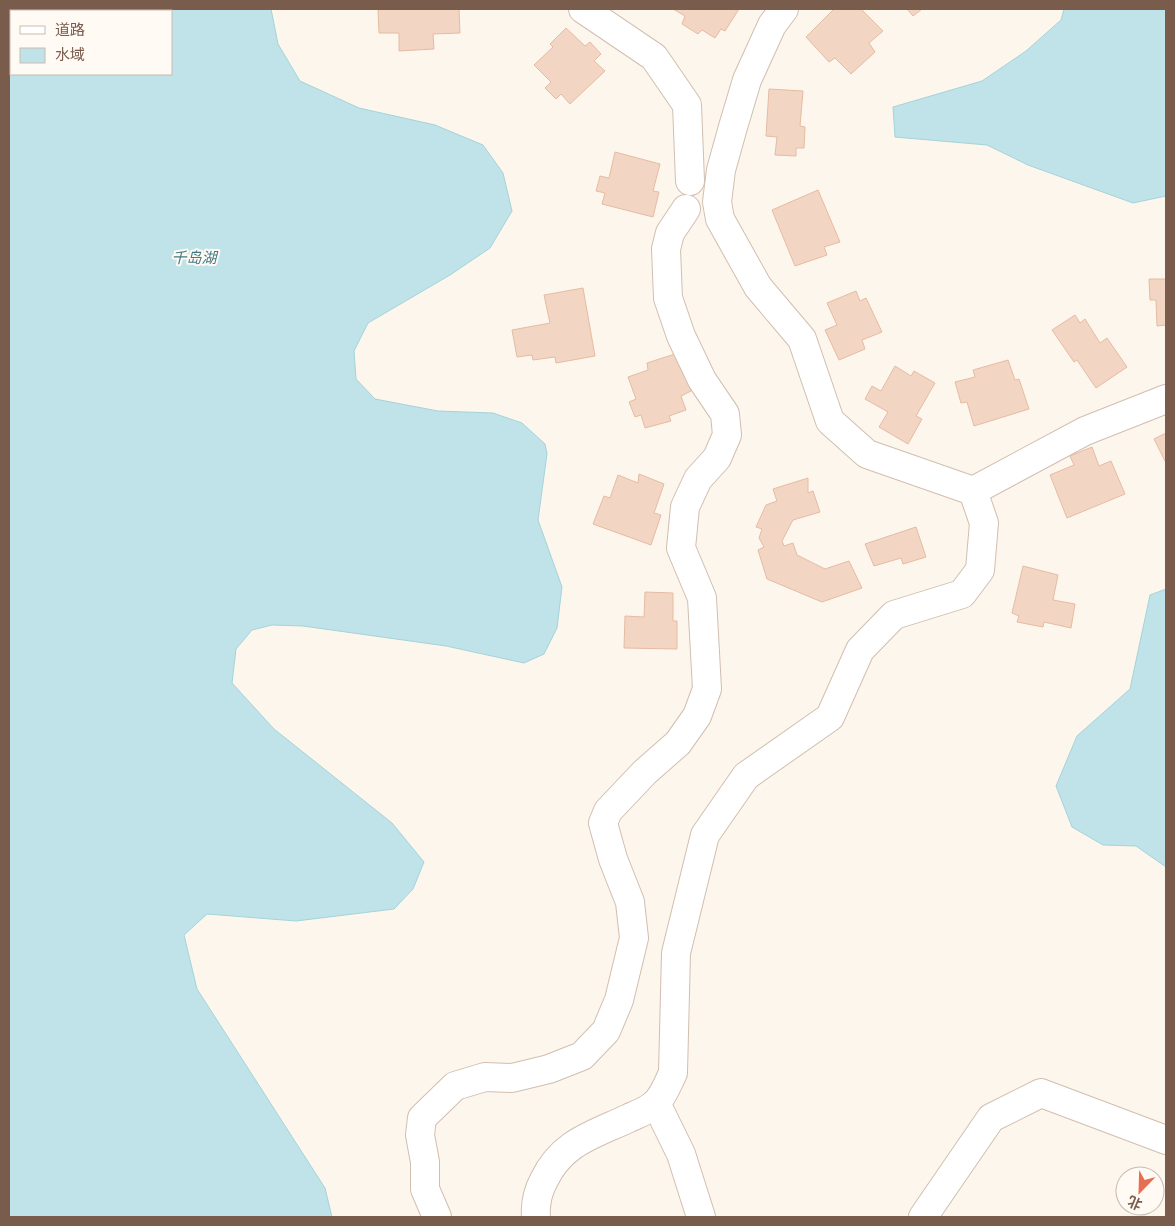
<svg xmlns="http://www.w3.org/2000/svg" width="1175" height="1226" viewBox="0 0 1175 1226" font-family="'Golos Text','Noto Sans SC',sans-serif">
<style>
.water{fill:#bfe3e8;stroke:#a5d3da;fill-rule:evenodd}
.building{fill:#f3d5c3;stroke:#e6bba3}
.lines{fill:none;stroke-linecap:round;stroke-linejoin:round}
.street-casing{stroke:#d1beb0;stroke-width:30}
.street{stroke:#fff;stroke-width:28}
.labels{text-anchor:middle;stroke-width:4;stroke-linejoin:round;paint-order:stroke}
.water-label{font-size:15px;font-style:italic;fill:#437c86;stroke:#fffaf3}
</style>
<rect width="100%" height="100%" fill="#fdf6ec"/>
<!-- water -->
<g class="water">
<path d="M9,9h262l7,35 22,37 59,27 76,17 48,20 20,28 9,38 -22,37 -40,27 -82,48 -14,28 2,28 19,20 63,12 55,2 29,10 23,21 2,10 -9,66 24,67 -5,41 -13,26 -20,9 -78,-17 -143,-20 -31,-1 -20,5 -16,19 -4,34 42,46 118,94 32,39 -11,27 -19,20 -98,12 -89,-7 -23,21 13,54 128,199 7,29h-323zM11,11h160v63h-160z"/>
<path d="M1064,9h102v187l-33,7 -105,-38 -41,-20 -92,-8 -2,-30 89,-26 44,-30 35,-31z"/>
<path d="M1166,589v278l-30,-21 -33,-1 -31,-18 -16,-41 21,-50 53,-47 20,-94z"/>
</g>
<!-- building -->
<g class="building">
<path d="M378,9h81l1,24 -27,1 1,15 -35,2v-18h-20z"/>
<path d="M673,9h66l-14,22 -4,-2 -6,9 -13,-8 -4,4 -16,-10 3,-8z"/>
<path d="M834,9h27l22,22 -14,12 6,9 -24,22 -16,-16 -6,4 -23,-25z"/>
<path d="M907,9h15l-9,7z"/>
<path d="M566,28l19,18 5,-4 11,12 -7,7 11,10 -35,33 -9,-10 -5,5 -11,-11 6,-6 -17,-17 19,-18 -3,-3z"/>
<path d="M769,89l34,2 -3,35 5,1 -1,21h-8v8l-21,-1 2,-18 -11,-1z"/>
<path d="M615,152l45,12 -7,27 6,1 -6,25 -51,-13 3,-11 -9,-2 4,-15 9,2z"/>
<path d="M818,190l22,52 -16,5 3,8 -32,11 -23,-56z"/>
<path d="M1149,279h17v46l-9,1 -1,-26h-6z"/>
<path d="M583,288l12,68 -39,7 -1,-6 -22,3 -1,-5 -15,2 -5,-27 38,-7 -6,-28z"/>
<path d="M856,291l4,10 6,-3 16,34 -20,8 3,9 -26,11 -14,-30 12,-5 -10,-22z"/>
<path d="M1075,315l5,8 5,-4 15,24 7,-5 20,29 -31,21 -19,-28 -3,2 -22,-32z"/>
<path d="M678,353l13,38 -10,5 5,14 -17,6 2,5 -26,7 -4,-13 -6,2 -6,-15 7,-3 -8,-22 20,-7 -1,-7z"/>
<path d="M1008,360l7,20 4,-1 10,30 -55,17 -7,-24 -6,1 -6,-21 20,-5 -2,-7z"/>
<path d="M895,366l16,10 3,-5 21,12 -19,33 6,3 -14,25 -29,-17 9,-15 -23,-13 7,-13 9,5z"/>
<path d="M1166,433v30l-12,-24z"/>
<path d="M1092,447l7,19 12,-5 14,33 -58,24 -17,-43 24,-10 -4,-9z"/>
<path d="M639,474l25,10 -10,29 7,2 -10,30 -58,-21 11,-28 6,2 8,-23 20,8z"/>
<path d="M808,478v15l5,-2 7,21 -27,8 -11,21 2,5 9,-3 4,12 28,14 24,-8 13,27 -40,14 -55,-23 -9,-29 6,-3 -5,-9 3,-9 -6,-2 10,-22 11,-4 -4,-12z"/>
<path d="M916,527l10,30 -23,7 -2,-6 -27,8 -9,-22z"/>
<path d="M1023,566l35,9 -5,25 22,4 -4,24 -27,-6 -1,5 -26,-5 2,-6 -7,-3z"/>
<path d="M645,592l28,1v28h4v28l-53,-1 1,-32 19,1z"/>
</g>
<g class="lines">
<defs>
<g id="street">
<path d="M583,9l71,48 33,48 3,76"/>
<path d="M973,491l112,-60 81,-32"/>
<path d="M656,1103l25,51 20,63"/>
<path d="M437,1217l-12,-28v-27l-5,-27 2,-17 33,-32 30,-9 27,1 37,-9 33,-13 24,-25 13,-31 15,-62 -4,-36 -17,-43 -10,-36 5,-12 37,-39 33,-29 19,-27 10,-27 -5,-91 -21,-50 4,-41 13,-28 19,-21 10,-23 -2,-21 -23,-34 -21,-44 -13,-38 -2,-49 4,-16 16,-24"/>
<path d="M536,1217c-1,-13 2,-26 8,-37 18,-38 49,-45 85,-62 9,-4 20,-8 27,-15 8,-8 12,-20 17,-30l3,-120 29,-118 41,-59 84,-59 30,-67 34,-35 68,-21 18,-24 4,-47 -11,-32 -106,-37 -37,-33 -28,-82 -44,-52 -38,-68 -3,-17 4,-32 12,-43 14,-47 25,-55 12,-16"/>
<path d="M923,1217l68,-99 50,-25 125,47"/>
</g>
</defs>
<!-- street casing -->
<use href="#street" class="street-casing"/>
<!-- street -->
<use href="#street" class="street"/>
</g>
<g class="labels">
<!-- water labels -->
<g class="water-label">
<text x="194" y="263">千岛湖</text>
</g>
</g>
<!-- border -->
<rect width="1175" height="1226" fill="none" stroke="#7a5c4d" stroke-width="20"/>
<!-- legend -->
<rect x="10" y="10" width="162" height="65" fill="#fffaf3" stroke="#cabbb1"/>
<rect x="20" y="26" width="25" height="8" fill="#ffffff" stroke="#cabbb1"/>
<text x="55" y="35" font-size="15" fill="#7a5c4d">道路</text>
<rect x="20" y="48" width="25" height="15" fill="#bfe3e8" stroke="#cabbb1"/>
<text x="55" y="60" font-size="15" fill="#7a5c4d">水域</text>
<!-- north arrow -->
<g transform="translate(1140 1191) rotate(203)"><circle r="24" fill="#fffaf3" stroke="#cabbb1"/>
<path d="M0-4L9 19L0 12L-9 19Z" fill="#e76f51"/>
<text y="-8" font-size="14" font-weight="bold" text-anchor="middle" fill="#7a5c4d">北</text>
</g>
</svg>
